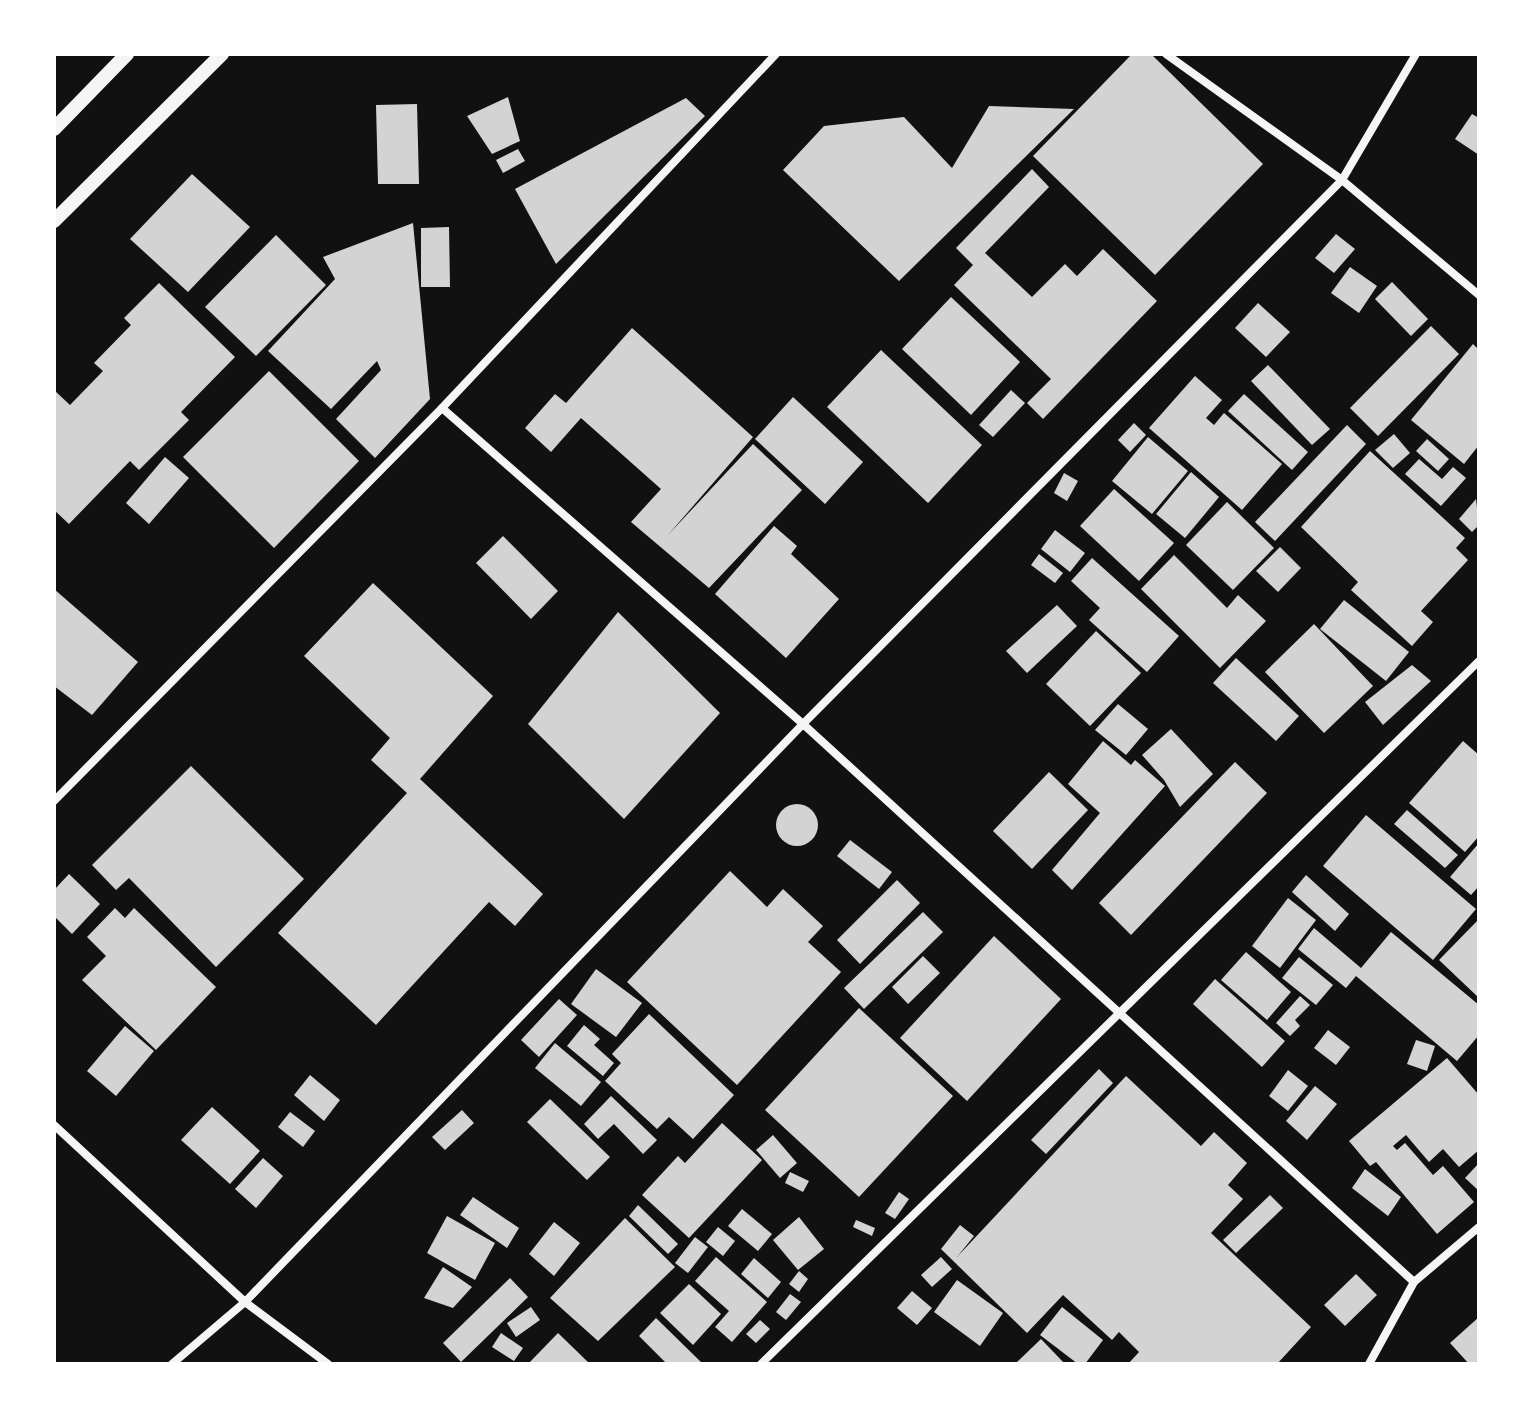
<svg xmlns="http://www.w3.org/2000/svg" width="1533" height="1418" viewBox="0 0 1533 1418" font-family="'Libre Baskerville',serif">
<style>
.building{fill:#d3d3d3}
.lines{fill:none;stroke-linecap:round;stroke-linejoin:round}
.minor{stroke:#f5f5f5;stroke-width:8}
.tertiary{stroke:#f5f5f5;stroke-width:14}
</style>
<rect width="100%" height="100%" fill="#111"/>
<!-- building -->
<g class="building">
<path d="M1132,54h19l112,110 -108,111 -122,-119z"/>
<path d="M508,97l12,44 -28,13 -25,-38z"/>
<path d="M686,98l19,18 -149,148 -41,-75z"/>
<path d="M417,104l2,80h-41l-2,-79z"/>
<path d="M989,106l85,3 -175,172 -116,-111 41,-44 80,-9 48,51z"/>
<path d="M1472,114l7,4v37l-24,-16z"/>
<path d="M518,149l7,12 -22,12 -7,-13z"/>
<path d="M1032,169l17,18 -64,66 47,44 33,-33 12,12 26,-27 54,52 -114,118 -16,-16 24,-24 -97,-94 19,-20 -17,-17z"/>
<path d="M192,174l58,53 -62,65 -58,-53z"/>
<path d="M413,223l17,176 -55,59 -39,-39 45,-49 -4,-9 -46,48 -63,-58 67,-72 -12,-22z"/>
<path d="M449,227l1,60h-29v-59z"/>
<path d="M1336,234l19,15 -21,24 -19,-15z"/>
<path d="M276,235l50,50 -70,71 -51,-49z"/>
<path d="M1350,267l27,19 -18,27 -28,-20z"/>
<path d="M1392,282l36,37 -17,17 -36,-37z"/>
<path d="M159,283l76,74 -54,55 8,8 -50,50 -9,-9 -61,63 -15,-14v-120l16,15 33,-34 -9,-8 37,-38 -7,-7z"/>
<path d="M951,297l69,65 -49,53 -69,-66z"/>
<path d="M1258,303l32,29 -24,25 -31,-29z"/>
<path d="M1431,326l28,28 -81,82 -28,-28z"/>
<path d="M632,328l121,109 -85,98 85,-91 49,46 -93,98 -78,-66 30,-33 -80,-71 -30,34 -26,-24 30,-34 11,9z"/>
<path d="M1473,344l6,6v95l-15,19 -53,-44z"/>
<path d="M881,350l101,95 -54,58 -101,-96z"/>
<path d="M1268,365l62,64 -18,16 -61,-64z"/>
<path d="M269,371l90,90 -85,87 -91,-91z"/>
<path d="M1195,376l27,24 -16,18 8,7 10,-12 58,51 -40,46 -93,-82z"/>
<path d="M1011,390l14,13 -32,34 -14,-12z"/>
<path d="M1244,394l64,58 -16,18 -64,-59z"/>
<path d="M793,397l70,65 -38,42 -70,-65z"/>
<path d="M1134,423l12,12 -16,17 -12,-12z"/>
<path d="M1347,425l19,19 -91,97 -20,-19z"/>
<path d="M1394,434l16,19 -17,15 -18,-18z"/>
<path d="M1148,437l40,34 -36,43 -40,-33z"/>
<path d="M1427,439l22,20 -11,12 -22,-20z"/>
<path d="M1370,451l95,87 -9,10 12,12 -47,51 12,11 -21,24 -61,-56 7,-8 -57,-55z"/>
<path d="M165,457l24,21 -40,46 -23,-21z"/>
<path d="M1419,459l23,20 11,-12 13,11 -25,28 -36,-32z"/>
<path d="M1191,472l28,25 -34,41 -29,-24z"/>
<path d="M1064,473l14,8 -11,20 -13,-8z"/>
<path d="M1114,489l60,54 -35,38 -59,-55z"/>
<path d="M1476,499l3,26 -7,7 -13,-13z"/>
<path d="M1227,502l47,46 -41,42 -47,-45z"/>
<path d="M774,526l23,20 -6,8 48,45 -53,59 -71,-64z"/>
<path d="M1055,530l30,23 -15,19 -29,-23z"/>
<path d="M503,536l55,55 -27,28 -55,-56z"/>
<path d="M1280,547l21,21 -23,24 -22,-21z"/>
<path d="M1039,554l24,19 -8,10 -24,-18z"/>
<path d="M1174,555l53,53 11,-13 28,26 -46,47 -79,-79z"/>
<path d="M1092,558l87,78 -32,36 -58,-52 11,-12 -29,-27z"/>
<path d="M373,583l120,113 -73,83 123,115 -28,32 -26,-24 -113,123 -98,-92 129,-140 -36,-33 19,-22 -86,-82z"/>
<path d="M54,589l84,73 -46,53 -38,-29z"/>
<path d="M1344,600l65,52 -23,29 -66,-52z"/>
<path d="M1057,605l20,21 -50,47 -21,-22z"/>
<path d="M618,612l102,101 -96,106 -96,-95z"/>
<path d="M1314,624l59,62 -49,47 -59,-61z"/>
<path d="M1096,631l45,42 -51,53 -44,-42z"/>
<path d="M1236,658l63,58 -23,25 -63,-58z"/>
<path d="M1412,665l19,16 -48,44 -18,-23z"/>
<path d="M1118,704l30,25 -22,26 -31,-25z"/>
<path d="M1171,729l42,45 -33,33 -16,-27 -22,-25z"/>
<path d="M1103,741l28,24 4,-5 30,26 -93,104 -20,-20 48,-57 -32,-29z"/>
<path d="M1463,741l16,14v81l-14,16 -56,-49z"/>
<path d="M1235,762l32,31 -136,142 -32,-32z"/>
<path d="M191,766l113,113 -88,88 -87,-89 -13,12 -24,-25z"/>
<path d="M1049,772l39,38 -56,59 -39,-38z"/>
<circle cx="797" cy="825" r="21"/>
<path d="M1407,810l51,45 -13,13 -51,-44z"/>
<path d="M1366,815l110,94 -43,51 -110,-94z"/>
<path d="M850,840l42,32 -13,17 -42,-33z"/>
<path d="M1479,843v43l-8,9 -21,-18z"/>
<path d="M730,871l37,36 16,-18 40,37 -15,16 33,30 -104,113 -110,-103z"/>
<path d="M69,874l31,30 -28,30 -18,-18v-26z"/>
<path d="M1306,875l43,39 -14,17 -43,-39z"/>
<path d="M897,880l23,23 -60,61 -23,-24z"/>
<path d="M1288,898l28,22 -36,48 -28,-22z"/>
<path d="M115,908l10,10 9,-10 82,79 -60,63 -74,-70 24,-24 -19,-19z"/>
<path d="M923,912l20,20 -79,77 -20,-21z"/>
<path d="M1479,919v79l-40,-38z"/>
<path d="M1314,928l47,40 30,-36 88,73v30l-22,26 -101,-85 -10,12 -48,-39z"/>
<path d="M994,936l67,63 -94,102 -67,-63z"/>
<path d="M1246,952l45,40 -24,28 -46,-40z"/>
<path d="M923,956l17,17 -32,31 -16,-17z"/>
<path d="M1299,957l34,28 -17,20 -34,-27z"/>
<path d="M596,969l46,34 -26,34 -45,-33z"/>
<path d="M1215,979l70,62 -23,26 -69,-63z"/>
<path d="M1300,996l10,9 -15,15 5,6 -10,10 -14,-13z"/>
<path d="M559,999l18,16 -38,42 -18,-17z"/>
<path d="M859,1008l94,88 -94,101 -94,-87z"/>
<path d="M649,1014l85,81 -41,44 -24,-22 -12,12 -52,-48 16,-18 -9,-9z"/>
<path d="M584,1025l16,14 -6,6 20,18 -11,13 -36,-30z"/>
<path d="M125,1026l29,25 -38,45 -29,-25z"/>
<path d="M1328,1030l22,17 -14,18 -22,-17z"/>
<path d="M1416,1040l19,6 -8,25 -20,-7z"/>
<path d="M555,1043l46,39 -20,24 -46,-38z"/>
<path d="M1447,1058l32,37v55l-20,17 -16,-18 -14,13 -23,-27 -13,11 4,4 8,-7 28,32 10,-9 31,36 -37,32 -61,-72 -6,4 -21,-25z"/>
<path d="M1099,1069l14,14 -67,71 -15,-14z"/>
<path d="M1288,1070l20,16 -20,25 -19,-15z"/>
<path d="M310,1075l30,25 -16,21 -30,-26z"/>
<path d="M1126,1076l75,70 13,-14 33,31 -19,22 15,14 -32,34 100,94 -34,37h-149l11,-12 -20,-20 -7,8 -49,-45 -36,38 -86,-84 19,-24 14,11 -17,21z"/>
<path d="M1315,1086l22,18 -30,36 -21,-19z"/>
<path d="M611,1096l46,44 -14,14 -29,-30 -16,15 -14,-15z"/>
<path d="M550,1099l60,58 -23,23 -60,-58z"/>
<path d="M212,1107l48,44 -30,33 -49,-44z"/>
<path d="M462,1110l12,13 -29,27 -13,-13z"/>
<path d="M290,1112l25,19 -12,16 -25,-20z"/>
<path d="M722,1123l40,37 -73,78 -47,-43 36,-39 7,7z"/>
<path d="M773,1135l24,28 -17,15 -24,-28z"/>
<path d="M263,1158l20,18 -27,32 -21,-19z"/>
<path d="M1479,1163v28l-14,-13z"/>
<path d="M1365,1169l36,28 -13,19 -36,-28z"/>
<path d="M790,1172l19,9 -6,11 -18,-9z"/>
<path d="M899,1192l10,7 -14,20 -10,-6z"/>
<path d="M1270,1195l13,13 -47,45 -13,-13z"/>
<path d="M473,1197l46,31 -12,20 -47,-33z"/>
<path d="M638,1205l40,39 -10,10 -39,-38z"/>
<path d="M742,1209l30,25 -14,17 -30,-25z"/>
<path d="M447,1216l48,27 -20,37 -48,-27z"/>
<path d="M799,1217l25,32 -26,21 -25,-30z"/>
<path d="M625,1218l50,49 -77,74 -48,-43z"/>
<path d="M856,1220l19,8 -3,8 -19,-9z"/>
<path d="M554,1222l26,21 -26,33 -25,-22z"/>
<path d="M718,1227l17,14 -12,15 -17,-14z"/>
<path d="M695,1237l13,10 -20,26 -13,-10z"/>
<path d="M716,1257l51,45 -35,40 -17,-15 14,-16 -34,-30z"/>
<path d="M941,1257l11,12 -20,18 -11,-12z"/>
<path d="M754,1258l27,24 -13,16 -27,-24z"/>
<path d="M443,1267l29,20 -19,21 -29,-10z"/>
<path d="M799,1271l9,8 -9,13 -10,-8z"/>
<path d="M1356,1274l21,21 -32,31 -21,-21z"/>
<path d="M510,1278l18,19 -67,65 -18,-19z"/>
<path d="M957,1280l46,33 -23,33 -46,-34z"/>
<path d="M689,1284l32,30 -28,31 -33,-32z"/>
<path d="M912,1291l20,17 -15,17 -20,-17z"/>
<path d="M790,1294l11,8 -15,18 -10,-8z"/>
<path d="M531,1307l9,13 -24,17 -9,-14z"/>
<path d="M1062,1307l41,33 -18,24h-7l-38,-29z"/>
<path d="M1479,1317v47h-10l-19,-21z"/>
<path d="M656,1318l47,46h-36l-28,-28z"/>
<path d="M760,1320l10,9 -14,14 -10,-9z"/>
<path d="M501,1333l22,15 -9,13 -22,-14z"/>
<path d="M558,1333l32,31h-62z"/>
<path d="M1041,1339l24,25h-50z"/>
</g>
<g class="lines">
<!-- minor -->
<g class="minor">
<path d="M1166,54l176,126 137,115"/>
<path d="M442,408l361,316 611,558"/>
<path d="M54,801l388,-393 334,-354"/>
<path d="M54,1125l191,177 83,62"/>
<path d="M172,1364l73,-62 558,-578 539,-544 74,-126"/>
<path d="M761,1364l718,-703"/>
<path d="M1369,1364l45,-82 65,-55"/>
</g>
<!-- tertiary -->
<g class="tertiary">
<path d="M54,129l73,-75"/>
<path d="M54,221l168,-167"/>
</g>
</g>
<!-- border -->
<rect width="1533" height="1418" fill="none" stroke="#ffffff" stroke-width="112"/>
</svg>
